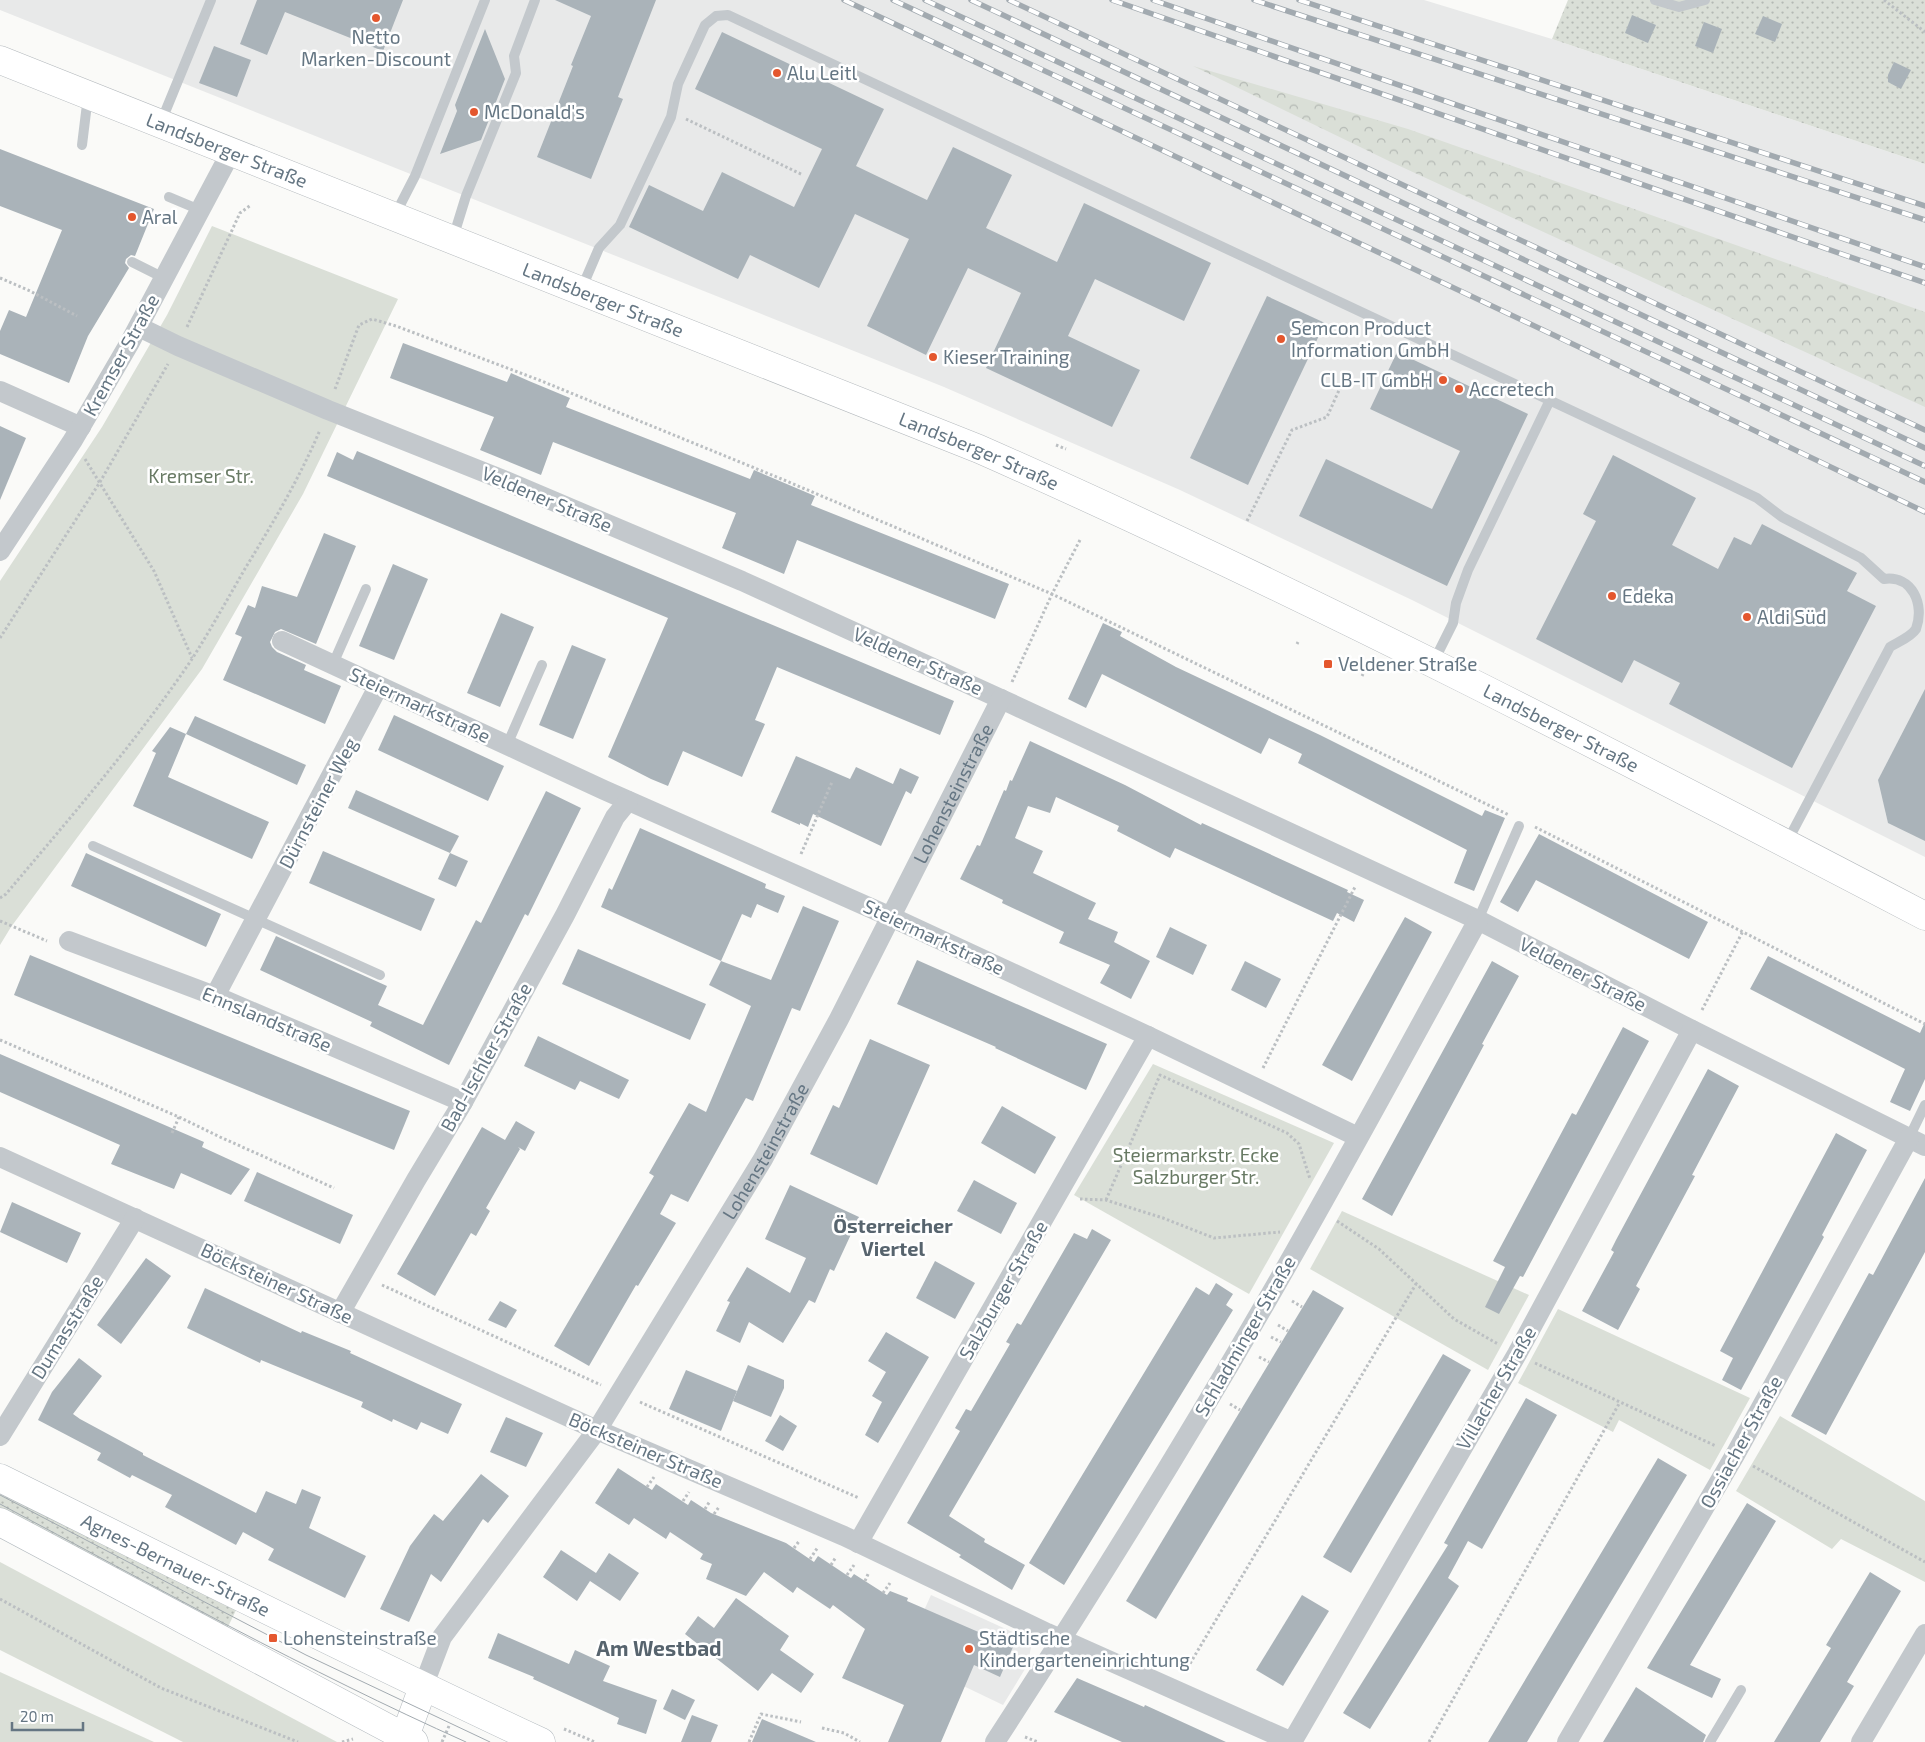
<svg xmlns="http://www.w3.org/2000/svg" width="1925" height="1742" viewBox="0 0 1925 1742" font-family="'Exo 2',sans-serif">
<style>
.built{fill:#e8e9e9}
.grass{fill:url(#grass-dots)}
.forest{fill:url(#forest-crowns)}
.park{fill:#dadfd7}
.building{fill:#aab3b9}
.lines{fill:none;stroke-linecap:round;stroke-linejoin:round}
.secondary-casing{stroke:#b3babf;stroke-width:29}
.primary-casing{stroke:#b5babe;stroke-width:29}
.path{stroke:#bbbfc2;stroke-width:3;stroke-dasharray:2.5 2.5;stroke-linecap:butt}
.lane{stroke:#c3c8cc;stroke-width:10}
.street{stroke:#c3c8cc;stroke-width:20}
.secondary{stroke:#fff;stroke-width:28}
.primary{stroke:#fff;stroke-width:28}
.tram{stroke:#a2aab0;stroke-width:1}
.rail-casing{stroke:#a2aab0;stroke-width:5.5}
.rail{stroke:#fff;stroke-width:4;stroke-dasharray:11;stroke-linecap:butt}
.poi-dot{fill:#e4572e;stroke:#fff;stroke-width:2}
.labels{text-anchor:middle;stroke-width:5;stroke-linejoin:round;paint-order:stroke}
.poi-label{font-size:19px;fill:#657683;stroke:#fff;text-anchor:start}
.street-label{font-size:19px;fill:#657683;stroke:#fff}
.park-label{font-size:19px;fill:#687a64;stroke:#fff}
.neighbourhood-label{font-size:20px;font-weight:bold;fill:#57646e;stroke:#fff}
.quarter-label{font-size:21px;font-weight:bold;fill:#57646e;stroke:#fff}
</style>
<defs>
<pattern id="grass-dots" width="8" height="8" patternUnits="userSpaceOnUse" patternTransform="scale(1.25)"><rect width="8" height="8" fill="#dadfd7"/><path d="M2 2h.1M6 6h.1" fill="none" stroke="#b4b9b4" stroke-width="1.8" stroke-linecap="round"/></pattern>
<pattern id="forest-crowns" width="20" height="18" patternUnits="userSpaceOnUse" patternTransform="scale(1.25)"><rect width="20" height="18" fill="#dadfd7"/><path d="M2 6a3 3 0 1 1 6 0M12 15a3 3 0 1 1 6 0" fill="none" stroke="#b4b9b4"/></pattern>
</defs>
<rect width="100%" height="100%" fill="#fafaf8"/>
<!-- built -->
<g class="built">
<path d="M0,0h1424l128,39 373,125v693l-513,-257 -232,-110 -236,-103 -944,-377z"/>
<path d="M931,1595l101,46 -4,23 -25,41 -100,-48z"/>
</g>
<!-- grass -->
<g class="grass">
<path d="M1568,0h357v164l-373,-125z"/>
<path d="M0,1486l239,118 -13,27 -226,-119z"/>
</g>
<!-- forest -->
<path class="forest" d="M1193,66l215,63 517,183v95l-534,-245z"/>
<!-- park -->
<g class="park">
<path d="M212,226l186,73 -95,195 -101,175 -191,258 -11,18v-364l102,-154 65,-112z"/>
<path d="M1153,1064l181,79 -85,151 -175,-99z"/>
<path d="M1342,1211l187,84 -41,75 -178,-101z"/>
<path d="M1558,1309l192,89 -40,72 -91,-50 -6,12 -95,-49z"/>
<path d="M1780,1416l145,85v81l-84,-43 -9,10 -96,-58z"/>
<path d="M0,1563v-1l337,180h-154l-183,-92z"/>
<path d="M0,1672l154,70h-154z"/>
</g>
<!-- building -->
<g class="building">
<path d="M257,0h146l-20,51 -98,-39 -18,43 -27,-11z"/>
<path d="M555,0h101l-38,97 5,2 -32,80 -54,-22 36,-91 -2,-1 20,-49z"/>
<path d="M1632,15l24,10 -8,18 -23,-10z"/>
<path d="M1763,16l19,8 -7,18 -20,-8z"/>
<path d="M1704,22l18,7 -9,24 -18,-7z"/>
<path d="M485,29l20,50 -24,61 -41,14 17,-43 -2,-6z"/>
<path d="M722,32l162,77 -28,57 71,34 26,-53 59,28 -26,53 71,34 27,-59 127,60 -27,58 -89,-42 -27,57 72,34 -28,57 -126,-59 35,-75 -53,-25 -42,87 -59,-29 42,-87 -54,-25 -36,74 -69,-33 -12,24 -109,-52 20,-42 54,26 19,-39 72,35 28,-58 -127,-60z"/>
<path d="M214,46l37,14 -14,37 -38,-14z"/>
<path d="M1894,62l17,8 -10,19 -13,-7v-7z"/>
<path d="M0,149l154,60 -19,47 -4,-1 -5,4 -1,4 4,5 -41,68 -19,47 -69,-29v-23l9,-21 17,7 36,-87 -62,-24z"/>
<path d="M1267,296l58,27 -77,162 -58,-27z"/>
<path d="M403,343l104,39 4,-9 18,8 41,17 -4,9 184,72 4,-9 61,26 -4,9 198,79 -14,35 -198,-79 -13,34 -62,-26 14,-35 -183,-71 -12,33 -61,-25 14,-33 -104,-39z"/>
<path d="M1397,352l131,62 -81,172 -148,-70 27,-57 106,50 28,-58 -90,-42z"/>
<path d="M0,426l26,12 -26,62z"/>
<path d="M357,451l597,250 -14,34 -163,-68 -22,53 10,4 -23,53 -59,-26 -15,35 -17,-7 -43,-22 60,-139 -341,-142 10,-24 16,8z"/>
<path d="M1613,455l83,43 -24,47 46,24 16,-32 17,8 11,-21 95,49 -10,18 29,15 -84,162 -123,-64 11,-21 -46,-23 -12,23 -86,-44 60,-118 -13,-7z"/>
<path d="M324,533l32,13 -40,98 -35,-15 -6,3 -5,10 2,5 5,5 29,13 -2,5 37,16 -16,38 -102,-44 19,-43 -7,-3 13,-29 7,3 7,-22 35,11z"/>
<path d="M393,564l35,15 -34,81 -35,-14z"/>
<path d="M501,613l33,14 -34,80 -33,-14z"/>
<path d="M1103,623l19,9 -2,4 56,31 144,68 162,81 3,-6 20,8 -31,73 -20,-8 13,-33 -169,-87 4,-9 -33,-16 -8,16 -159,-80 -16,34 -18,-9z"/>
<path d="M572,645l34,14 -33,80 -34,-14z"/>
<path d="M1925,689v152l-37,-18 -10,-43z"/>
<path d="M394,715l110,51 -16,35 -110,-51z"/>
<path d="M195,716l111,49 -9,20 -111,-51z"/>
<path d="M170,727l16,7 -18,43 101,45 -17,37 -119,-53 23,-53 -4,-2z"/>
<path d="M1030,741l95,44 76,40 1,-2 146,67 -1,2 17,8 -10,22 -17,-9 -4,8 -158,-73 -5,10 -53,-27 2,-5 -63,-29 -6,16 -22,-7 -13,32 28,13 -10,22 63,30 -8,16 30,13 -4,10 36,19 -19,38 -31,-16 10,-18 -51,-22 5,-11 -62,-29 1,-3 -43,-21 17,-34 3,1 24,-56 2,1 4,-11 2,1z"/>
<path d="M796,756l54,23 6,-12 37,17 7,-16 19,9 -8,17 -5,-3 -25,55 -68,-32 -5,13 -8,-4v2l-29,-13z"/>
<path d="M356,790l103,46 -9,17 -102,-45z"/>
<path d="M546,791l35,17 -53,108 -3,-2 -76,151 -79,-39 2,-4 -112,-52 16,-34 111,50 -9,19 45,20 53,-105 5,3z"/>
<path d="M640,828l126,56 -1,4 20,8 -7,17 -21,-9 -6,14 -9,-4 -21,47 -120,-54 8,-19 3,2z"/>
<path d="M1539,834l169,88 -19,37 -153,-79 -18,32 -18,-10z"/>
<path d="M323,851l112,48 -14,32 -112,-48z"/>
<path d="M86,853l135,61 -15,33 -135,-61z"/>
<path d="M450,853l18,8 -12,26 -18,-8z"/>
<path d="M803,906l36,15 -39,90 -8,-3 -39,93 -7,-3 -58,104 -17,-8 -11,20 16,9 -38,63 -2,-1 -47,81 -35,-20 100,-170 -5,-3 40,-70 17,9 45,-106 -42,-21 12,-24 50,19z"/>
<path d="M1405,917l27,15 -80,149 -30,-16z"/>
<path d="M1170,927l37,18 -14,30 -37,-18z"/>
<path d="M578,949l128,55 -16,36 -128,-56z"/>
<path d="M30,955l380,156 -16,39 -380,-155z"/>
<path d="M1768,956l152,77 5,-11v57l-15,32 -20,-9 15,-33 -155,-80z"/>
<path d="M917,960l190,84 -21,46 -91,-42 1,-1 -99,-43z"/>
<path d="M1245,961l36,18 -15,29 -35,-18z"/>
<path d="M1492,961l27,15 -37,68 2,1 -92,171 -30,-17z"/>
<path d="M1623,1027l26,14 -126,236 -3,-1 -21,38 -14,-7 20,-40 -12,-6 79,-148 4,2z"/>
<path d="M538,1036l91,44 -10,19 -39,-18 -5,9 -51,-24z"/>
<path d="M870,1039l60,26 -53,120 -67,-31 23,-49 6,3z"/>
<path d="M0,1054l204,88 -2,5 48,22 -19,26 -50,-22 -7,16 -63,-25 9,-19 -120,-53z"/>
<path d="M1708,1069l31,17 -47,89 3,1 -59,110 4,3 -22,41 -36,-19 32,-59 -3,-2 5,-10z"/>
<path d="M1002,1106l54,31 -21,37 -54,-31z"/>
<path d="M516,1121l19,11 -10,19 -7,-4 2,2 -34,59 4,3 -14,25 -5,-3 -36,63 -38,-22 85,-147 23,13z"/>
<path d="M1836,1133l31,17 -45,85 2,2 -83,153 -19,-10 11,-22 -13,-7z"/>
<path d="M257,1172l96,43 -13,29 -96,-43z"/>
<path d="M1925,1178v74l-99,183 -35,-19 78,-143 4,2z"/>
<path d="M974,1180l43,23 -16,31 -44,-23z"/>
<path d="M790,1185l69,32 -25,54 -4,-2 -15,34 -6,-3 -26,43 -34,-21 -9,21 -24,-12 14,-29 -3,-1 20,-34 43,26 16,-35 -41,-19z"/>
<path d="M12,1202l69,31 -14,30 -67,-31z"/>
<path d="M1092,1229l19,11 -162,276 36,23 -1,3 41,23 -13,25 -53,-33 2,-2 -54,-32 53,-92 -5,-3 11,-19 5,2 39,-67 -4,-2 11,-19 4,2 53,-92 13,6z"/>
<path d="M146,1258l25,18 -50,68 -24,-19z"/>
<path d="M935,1261l40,22 -20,36 -39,-21z"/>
<path d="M1216,1283l17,11 -7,11 7,5 -169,275 -35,-22 167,-276 13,8z"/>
<path d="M205,1288l96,45 1,-2 49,20 -1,2 112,51 -14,30 -27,-12 -4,8 -24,-11 -1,3 -31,-15 2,-5 -102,-42 -1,3 -73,-35z"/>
<path d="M1313,1290l31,18 -188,311 -30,-18z"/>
<path d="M500,1301l17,9 -11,18 -18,-8z"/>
<path d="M886,1332l43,25 -51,86 -13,-8 17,-33 -10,-6 14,-24 -18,-11z"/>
<path d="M1443,1354l28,16 -120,203 -28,-16z"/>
<path d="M79,1358l23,18 -29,38 7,5 63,34v2l113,58 10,-22 30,13 6,-15 19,8 -12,31 57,28 -21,42 -77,-38 6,-11 -31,-17 -7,13 -71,-38 7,-12 -40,-20 -2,3 -33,-18 4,-7 -63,-33 14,-28z"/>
<path d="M748,1365l36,15v8l-13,29 -38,-16z"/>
<path d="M686,1370l51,21 -16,40 -52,-22z"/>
<path d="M1526,1398l31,17 -75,134 -14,-8 -20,37 11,8 -89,143 -27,-16 105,-168 -4,-2z"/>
<path d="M780,1415l17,11 -14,25 -18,-10z"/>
<path d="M506,1417l37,16 -17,34 -36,-15z"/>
<path d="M1658,1458l29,17 -114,190 -46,77h-39z"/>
<path d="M618,1468l34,22 4,-6 32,21 3,-5 20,13 75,30 28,19 4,-6 33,22 3,-4 33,21 3,-4 18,7 -1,3 106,46 -13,30 -26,-12 -33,77h-53l16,-37 -62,-27 23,-49 -32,-24 -3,4 -33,-22 -4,6 -29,-21 -18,24 -40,-17 6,-15 -12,-5 3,-5 -33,-22 -4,7 -32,-21 -5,7 -34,-22z"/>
<path d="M481,1474l28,22 -21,27 -5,-4 -42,63 -10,-8 -22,48 -29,-13 30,-63 24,-32 9,7z"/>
<path d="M1747,1503l29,18 -86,144 31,14 -9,19 -65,-30z"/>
<path d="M561,1550l35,23 13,-20 30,20 -19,28 -30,-20 -13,20 -34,-24z"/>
<path d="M1870,1572l31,19 -54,91 7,4 -34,56h-46l57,-94 -5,-3z"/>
<path d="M1302,1595l27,16 -46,75 -27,-16z"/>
<path d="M736,1598l53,38 -9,14 34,24 -13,19 -29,-20 -14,18 -73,-57 13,-18 16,12z"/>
<path d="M498,1633l71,31 6,-14 35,16 -7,15 54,19 -11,34 -29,-10 2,-6 -86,-39 1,-2 -46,-19z"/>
<path d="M1077,1678l67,29 1,-2 81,37h-104l-68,-30z"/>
<path d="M1636,1687l70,48 -3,7h-100z"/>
<path d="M672,1689l23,11 -10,20 -22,-11z"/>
<path d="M692,1715l26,10 -7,17h-30z"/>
<path d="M762,1719l54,23h-64z"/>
</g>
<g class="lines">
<defs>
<g id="secondary">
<path id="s2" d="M0,1478c180,89 359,179 541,264"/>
<path d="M0,1522l414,220"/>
<path d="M403,1742l20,-55"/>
</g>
<g id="primary">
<path id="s3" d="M0,60l979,389c322,142 634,304 946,467"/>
</g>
</defs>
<!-- secondary casing -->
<use href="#secondary" class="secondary-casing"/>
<!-- primary casing -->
<use href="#primary" class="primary-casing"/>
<!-- path -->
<g class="path">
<path d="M1884,0l41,32"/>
<path d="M686,119l117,56"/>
<path d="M0,278l30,13 47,25"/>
<path d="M187,327l53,-114 11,-8"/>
<path d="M335,389l24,-64 13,-6 24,7 143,54 245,100 268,114 457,221"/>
<path d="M1056,445l10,4"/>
<path d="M85,459l69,112 38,87"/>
<path d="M1247,521l45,-91 35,-13 13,-29"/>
<path d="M0,638l100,-156 68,-118"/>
<path d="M1297,644l1,-2"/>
<path d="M1362,676l1,-2"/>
<path d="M1012,682l40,-88 29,-56"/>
<path d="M1535,827l390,197"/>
<path d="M801,854l31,-72"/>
<path d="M0,898l6,-4c64,-76 130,-152 186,-235 19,-30 36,-61 54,-92 27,-44 54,-90 74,-137"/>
<path d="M0,921l47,20"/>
<path d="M1702,1010l41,-79"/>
<path d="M0,1040l179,77 41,20 114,51"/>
<path d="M1263,1068l92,-181"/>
<path d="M172,1133l7,-16"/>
<path d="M1080,1199l26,1 57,18 51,20 66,-6"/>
<path d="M1106,1200l54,-125 127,58 12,11 11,35"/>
<path d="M1337,1221l42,28 75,70 44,25"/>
<path d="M382,1285l219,100"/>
<path d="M1292,1301l10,6"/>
<path d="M1278,1325l10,6"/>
<path d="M1271,1337l10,5"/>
<path d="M1259,1357l10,5"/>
<path d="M1535,1363l181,83"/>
<path d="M640,1402l219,96"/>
<path d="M1230,1404l10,6"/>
<path d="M1753,1466l172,96"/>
<path d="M647,1487l7,-10"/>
<path d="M683,1501l6,-9"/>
<path d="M705,1509l5,-8"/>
<path d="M714,1514l5,-7"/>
<path d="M794,1548l6,-8"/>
<path d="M810,1559l8,-12"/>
<path d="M831,1565l5,-8"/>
<path d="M847,1575l7,-10"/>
<path d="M865,1581l4,-9"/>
<path d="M883,1593l7,-10"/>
<path d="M0,1599l161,89 137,54"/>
<path d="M1185,1672l231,-388"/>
<path d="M822,1728l22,5 16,9"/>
<path d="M564,1729l31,13"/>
<path d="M1025,1737l13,5"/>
<path d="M342,1742l11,-3"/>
<path d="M442,1742l7,-16"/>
<path d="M749,1742l12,-28 40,8"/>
<path d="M1429,1742l191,-340"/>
</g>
<!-- lane -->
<g class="lane">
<path d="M1655,0l24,7 26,-7"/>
<path d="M161,122l50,-122"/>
<path d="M82,145l6,-49"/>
<path d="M169,197l31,13"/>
<path d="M395,215l20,-39 70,-176"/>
<path d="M453,238l13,-42 50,-123 -2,-17 21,-56"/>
<path d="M132,262l32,16"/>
<path d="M581,290l18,-42 21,-23 51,-108 7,-33 27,-59 11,-9 12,-1 998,468 31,15 25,19 79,41 23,21c28,-4 41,25 32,50 -5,8 -18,13 -26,18l-103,195"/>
<path d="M1433,663l20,-40 3,-20 12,-33 82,-170"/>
<path d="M333,664l33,-75"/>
<path d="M507,745l35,-80"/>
<path d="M93,846l287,129"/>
<path d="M1478,920l41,-94"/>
<path d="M1909,1138l16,-33"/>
<path d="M1710,1742l31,-52"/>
</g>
<!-- street -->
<g class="street">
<path d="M139,327l39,19 150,64 173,69 241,102 259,118 477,221 214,110 233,116"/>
<path d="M0,391l81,36"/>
<path d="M0,551l73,-111 56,-96 102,-192"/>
<path d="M282,641l322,149 287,127 257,119 210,101"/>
<path d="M69,941l146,55 248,106"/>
<path d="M215,996l163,-309"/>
<path d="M0,1157l597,273 247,106 203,97 245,109"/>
<path d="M340,1313l76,-133 47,-78 102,-187 50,-98 13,-16"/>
<path d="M0,1436l135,-218"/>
<path d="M858,1543l290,-507"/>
<path id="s1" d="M423,1687l19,-50 155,-207 166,-271 76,-140 162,-320"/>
<path d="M995,1742c95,-146 187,-294 274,-445 72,-125 140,-251 209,-377"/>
<path d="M1292,1742l225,-388 175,-324"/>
<path d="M1567,1742l168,-287 174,-317"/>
<path d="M1861,1742l64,-108"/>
</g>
<!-- secondary -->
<use href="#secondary" class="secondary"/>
<!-- primary -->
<use href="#primary" class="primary"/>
<!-- tram -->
<g class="tram">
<path d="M0,1495l306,160 184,87"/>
<path d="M0,1504c154,82 307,167 466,238"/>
</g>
<defs>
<g id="rail">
<path d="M844,0l771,364 310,148"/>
<path d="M893,0l1032,482"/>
<path d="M925,0l1000,466"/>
<path d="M971,0l954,448"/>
<path d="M1009,0l916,430"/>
<path d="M1112,0l813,283"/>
<path d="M1153,0l772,267"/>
<path d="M1254,0l671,220"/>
<path d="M1299,0l626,206"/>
</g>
</defs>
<!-- rail casing -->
<use href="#rail" class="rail-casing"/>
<!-- rail -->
<use href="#rail" class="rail"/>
</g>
<!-- markers -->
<g class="poi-dot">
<circle cx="376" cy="18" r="5"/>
<circle cx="777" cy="73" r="5"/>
<circle cx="474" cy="112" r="5"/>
<circle cx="132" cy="217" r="5"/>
<circle cx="1281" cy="339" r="5"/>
<circle cx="933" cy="357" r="5"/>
<circle cx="1443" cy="380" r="5"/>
<circle cx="1459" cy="389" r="5"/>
<circle cx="1612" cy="596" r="5"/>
<circle cx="1747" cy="617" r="5"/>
<rect x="1323" y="659" width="10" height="10" rx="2.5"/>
<rect x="268" y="1633" width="10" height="10" rx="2.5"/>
<circle cx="969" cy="1649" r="5"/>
</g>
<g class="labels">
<!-- poi labels -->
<g class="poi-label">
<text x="376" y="44" text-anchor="middle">Netto<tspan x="376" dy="22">Marken-Discount</tspan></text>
<text x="787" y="80">Alu Leitl</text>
<text x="484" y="119">McDonald's</text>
<text x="142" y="224">Aral</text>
<text x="1291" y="335">Semcon Product<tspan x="1291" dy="22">Information GmbH</tspan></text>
<text x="943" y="364">Kieser Training</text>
<text x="1433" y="387" text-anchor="end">CLB-IT GmbH</text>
<text x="1469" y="396">Accretech</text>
<text x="1622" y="603">Edeka</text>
<text x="1757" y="624">Aldi Süd</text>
<text x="1338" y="671">Veldener Straße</text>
<text x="283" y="1645">Lohensteinstraße</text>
<text x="979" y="1645">Städtische<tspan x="979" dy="22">Kindergarteneinrichtung</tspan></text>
</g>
<!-- street labels -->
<g class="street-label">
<text dy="7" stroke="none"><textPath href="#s3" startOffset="244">Landsberger Straße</textPath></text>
<text dy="7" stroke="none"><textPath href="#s3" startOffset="649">Landsberger Straße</textPath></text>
<text transform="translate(121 355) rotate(-61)" y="7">Kremser Straße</text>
<text dy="7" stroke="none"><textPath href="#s3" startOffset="1054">Landsberger Straße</textPath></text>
<text transform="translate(547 499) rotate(23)" y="7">Veldener Straße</text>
<text transform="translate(918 661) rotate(24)" y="7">Veldener Straße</text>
<text transform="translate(420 705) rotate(25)" y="7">Steiermarkstraße</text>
<text dy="7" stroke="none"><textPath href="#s3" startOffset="1699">Landsberger Straße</textPath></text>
<text dy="7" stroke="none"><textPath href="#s1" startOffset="1042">Lohensteinstraße</textPath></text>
<text transform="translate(318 803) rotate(-62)" y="7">Dürnsteiner Weg</text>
<text transform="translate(934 937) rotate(25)" y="7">Steiermarkstraße</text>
<text transform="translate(1583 974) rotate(27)" y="7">Veldener Straße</text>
<text transform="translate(267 1019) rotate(23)" y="7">Ennslandstraße</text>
<text transform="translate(486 1057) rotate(-61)" y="7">Bad-Ischler-Straße</text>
<text dy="7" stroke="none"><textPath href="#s1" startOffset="638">Lohensteinstraße</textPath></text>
<text transform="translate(277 1283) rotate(25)" y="7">Böcksteiner Straße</text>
<text transform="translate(1003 1290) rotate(-60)" y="7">Salzburger Straße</text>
<text transform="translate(67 1327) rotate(-58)" y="7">Dumasstraße</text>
<text transform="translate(1245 1336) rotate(-60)" y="7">Schladminger Straße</text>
<text transform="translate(1496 1388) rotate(-60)" y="7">Villacher Straße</text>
<text transform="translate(1741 1442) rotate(-61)" y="7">Ossiacher Straße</text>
<text transform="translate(646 1450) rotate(23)" y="7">Böcksteiner Straße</text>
<text dy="7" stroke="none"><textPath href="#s2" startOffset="196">Agnes-Bernauer-Straße</textPath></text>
</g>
<!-- park labels -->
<g class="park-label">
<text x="201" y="483">Kremser Str.</text>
<text x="1196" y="1162">Steiermarkstr. Ecke<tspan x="1196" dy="22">Salzburger Str.</tspan></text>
</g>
<!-- neighbourhood labels -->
<g class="neighbourhood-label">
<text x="893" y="1233">Österreicher<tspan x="893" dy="23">Viertel</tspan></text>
</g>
<!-- quarter labels -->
<g class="quarter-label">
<text x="659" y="1656">Am Westbad</text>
</g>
</g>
<!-- scale -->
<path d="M12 1722v8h71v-8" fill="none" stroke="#657683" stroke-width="2.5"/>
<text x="20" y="1722" font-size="15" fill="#657683" stroke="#ffffff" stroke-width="4" paint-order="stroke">20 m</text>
</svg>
